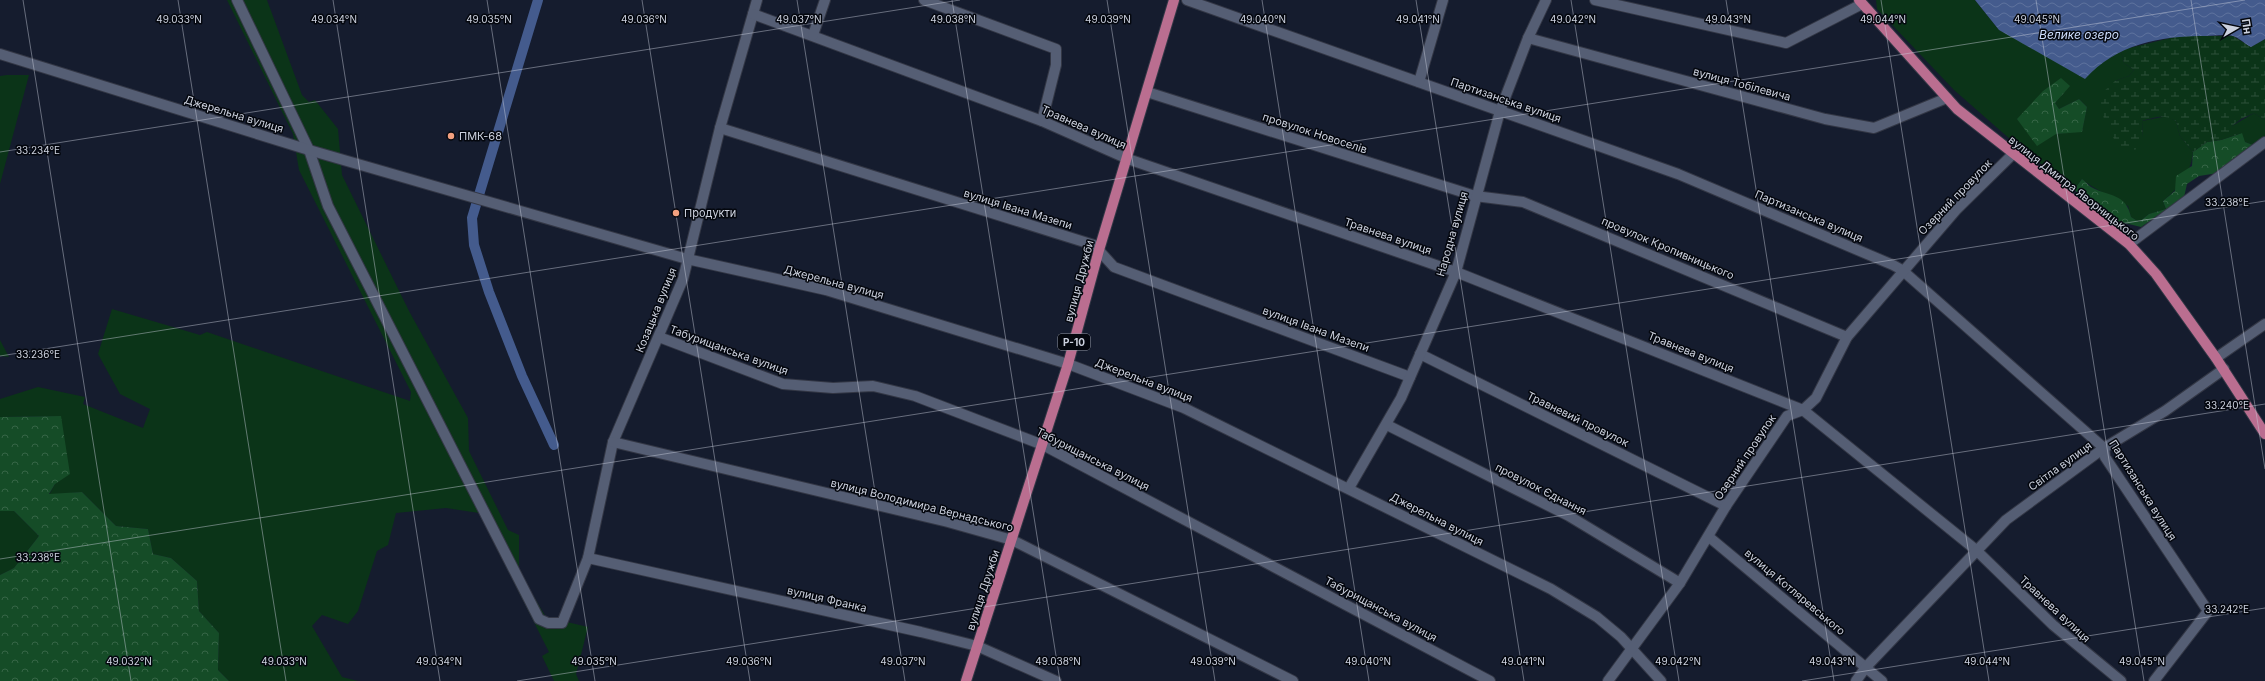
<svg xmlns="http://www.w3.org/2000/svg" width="2265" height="681" viewBox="0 0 2265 681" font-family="Inter,sans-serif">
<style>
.grass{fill:#0b3418;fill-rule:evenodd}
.forest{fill:url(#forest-crowns)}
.wetland{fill:url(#wetland-marsh)}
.water{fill:url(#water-waves)}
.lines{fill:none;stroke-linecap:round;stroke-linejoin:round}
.canal{stroke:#445b8d;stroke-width:10}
.minor-casing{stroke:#333745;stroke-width:12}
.major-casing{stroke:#333745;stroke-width:12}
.minor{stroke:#555e74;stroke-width:10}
.major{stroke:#ba6e90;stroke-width:10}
.ticks{fill:none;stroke:#ccd1de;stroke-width:1;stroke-opacity:0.45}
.poi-dot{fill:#f2a07f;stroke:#04070e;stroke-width:1.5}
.labels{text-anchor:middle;stroke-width:3;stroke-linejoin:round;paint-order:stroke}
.shield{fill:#04070e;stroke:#9094a0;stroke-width:1}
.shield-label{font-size:10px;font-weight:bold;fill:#ccd1de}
.street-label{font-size:11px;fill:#ccd1de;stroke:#04070e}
.poi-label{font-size:11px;fill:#ccd1de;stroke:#04070e;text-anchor:start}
.water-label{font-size:12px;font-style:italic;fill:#cfdffe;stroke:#04070e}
.ticks-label{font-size:10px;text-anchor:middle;fill:#ccd1de;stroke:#04070e;stroke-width:3;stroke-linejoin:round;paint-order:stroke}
</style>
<defs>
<pattern id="forest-crowns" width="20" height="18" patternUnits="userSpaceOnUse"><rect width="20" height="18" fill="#154c27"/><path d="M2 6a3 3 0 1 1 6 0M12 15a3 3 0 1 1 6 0" fill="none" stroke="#366546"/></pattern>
<pattern id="wetland-marsh" width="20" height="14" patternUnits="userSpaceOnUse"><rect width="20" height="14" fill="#0b3418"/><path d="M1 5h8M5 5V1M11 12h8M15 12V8" fill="none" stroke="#2d5039"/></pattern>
<pattern id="water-waves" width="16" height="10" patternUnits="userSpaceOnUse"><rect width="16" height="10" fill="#445b8d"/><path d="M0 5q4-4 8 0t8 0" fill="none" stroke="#5e729d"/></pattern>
</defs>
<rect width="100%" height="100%" fill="#151c2e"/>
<!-- grass -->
<g class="grass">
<path d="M227,0h40l35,95 7,7 6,-2 23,29 4,46 67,136 59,107 1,33 39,79 11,5v37l27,45 42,10 -12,47 3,7h-25l-12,-25 7,-4 -70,-139 -33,-5 -50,5 -8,32 -11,6 -19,60 -10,13 -26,-9 -10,11 30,51 16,4h-129l-11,-11 1,-37 -20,-22 -2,-30 -26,-23 -18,-4 -5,-25 -32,-3 -34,-34 -33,3 6,-11 6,-68 -61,1v-18l38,-12 47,10 -2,7 60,24 7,-19 -30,-15 -22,-40 14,-45 88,26 7,-3 203,69 1,-9 -112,-222 -6,-36z"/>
<path d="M1876,0h99l24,30 98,36 24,-16 3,13 10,7 -5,6 -14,5 28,57 -1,-17 25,-5 9,5 4,15 13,16c-2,21 -14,36 -30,49l3,8 -17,5 -10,8 -8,-5 -3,-11c-14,-8 -35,-17 -46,-27l-8,11 -63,-50 -57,-50 -77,-81zM2069,86l-14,17 4,6 20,-10 8,8 -5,24 -26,3 -13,-43z"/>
<path d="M7,75h22l-29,109v-108z"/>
<path d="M2254,113l11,7v17l-12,8 -8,-3 -13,-16z"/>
<path d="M0,340l9,17 -9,-1z"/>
<path d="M0,511h14l25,25 -25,32 -14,7z"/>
</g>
<!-- forest -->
<g class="forest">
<path d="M2061,78l9,8 -15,17 4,6 20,-10 8,8 -5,25 -26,2 -19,12 -20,-27 26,-28z"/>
<path d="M2242,133l3,9 8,3 -35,28 -19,3 -12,8 -3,13 -43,30 -24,-6 -43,-31 8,-11c3,2 6,6 9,8 18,10 35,6 40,30l8,5 10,-8 17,-5 -3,-8 12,-10 1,-15 16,-10 1,-14 14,-10 14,-2z"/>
<path d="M61,416l9,58 -15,10 -6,10 33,-2 34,34 32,3 5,25 18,4 26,23 2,30 20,22 -1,37 11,11h-229v-106l14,-7 25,-32 -25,-25h-14v-94z"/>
</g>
<!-- wetland -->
<path class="wetland" d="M2179,36h54l18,11 14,-8v81l-11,-7 -13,6 -9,7 10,7 -21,7 -14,2 -14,10 -13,-16 -4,-15c-13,-7 -20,-4 -34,0l1,17 -5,11 -15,3c-14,-20 -23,-33 -22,-58l14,-13 14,-5 5,-6 -10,-7 -3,-13z"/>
<!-- water -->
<path class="water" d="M1975,0h290v39l-14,8c-6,-3 -13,-10 -18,-11 -8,-2 -20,0 -28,0 -46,0 -88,8 -120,43l-86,-49z"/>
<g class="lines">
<!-- canal -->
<path class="canal" d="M538,0l-66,218 2,27 15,47 33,84 32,69"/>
<defs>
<g id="minor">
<path d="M237,0l72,150 19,56 211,413 9,4h14l26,-65 25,-116 70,-163 37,-151 37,-128"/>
<path d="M924,0l132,49v16l-14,56"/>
<path d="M1187,0l491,174 215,91 9,5 202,178 1,9 103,154 -54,70"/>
<path d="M1595,0l191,43 76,-39"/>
<path d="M753,14l289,107 86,38 328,113 347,138 173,140 77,75 68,56"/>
<path d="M813,35l12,-35"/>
<path d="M1528,38l297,81 49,9 73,-30"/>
<path d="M0,54l309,96 378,109 139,31 242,74 116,44 367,181 46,28 24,20 40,44"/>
<path d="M1419,82l24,-82"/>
<path d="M1147,92l328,104 48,6 324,135"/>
<path d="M720,128l374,117 20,22 296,110"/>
<path d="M2129,244l136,-102"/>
<path d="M659,337l124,47 50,4 40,-2 42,10 128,49 447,236"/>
<path d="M1420,354l306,152"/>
<path d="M2216,358l49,-34"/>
<path d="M1387,425l182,91 111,67"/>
<path d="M613,442l335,80 64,18 281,141"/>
<path d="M1349,488l52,-90 55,-126 44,-161 28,-73 18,-38"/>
<path d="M1709,537l173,144"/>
<path d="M588,558l333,74 56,14 79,35"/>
<path d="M1608,681l72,-98 46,-77 61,-90 16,-6 13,-12 31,-61 109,-127 57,-56"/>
<path d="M1856,681l10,-14 140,-147 98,-72 61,-37 59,-42"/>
</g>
<g id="major">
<path d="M1859,0l98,109 172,135 27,30 60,84 49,76"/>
<path d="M966,681l102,-317 31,-114 75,-250"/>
</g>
</defs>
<!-- minor casing -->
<use href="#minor" class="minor-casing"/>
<!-- major casing -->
<use href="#major" class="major-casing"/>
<!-- minor -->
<use href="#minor" class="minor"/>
<!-- major -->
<use href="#major" class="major"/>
</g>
<!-- ticks -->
<path class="ticks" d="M23,0l108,681M178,0l108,681M333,0l107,681M487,0l108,681M642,0l108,681M797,0l108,681M952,0l108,681M1107,0l108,681M1262,0l107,681M1416,0l108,681M1571,0l108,681M1726,0l108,681M1881,0l108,681M2036,0l108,681M2191,0l74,469M0,152l960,-152M0,356l2245,-356M0,559l2265,-358M517,681l1748,-277M1802,681l463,-73"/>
<!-- markers -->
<g class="poi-dot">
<circle cx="451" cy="136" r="4"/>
<circle cx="676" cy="213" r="4"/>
</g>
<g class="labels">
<!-- shield labels -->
<rect class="shield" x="1058" y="334" width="32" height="16" rx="3"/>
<g class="shield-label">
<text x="1074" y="346">Р-10</text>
</g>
<!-- street labels -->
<g class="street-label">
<text transform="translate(1742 84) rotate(15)" y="4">вулиця Тобілевича</text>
<text transform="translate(1506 100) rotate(19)" y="4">Партизанська вулиця</text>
<text transform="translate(234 114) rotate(17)" y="4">Джерельна вулиця</text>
<text transform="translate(1084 127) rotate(24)" y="4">Травнева вулиця</text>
<text transform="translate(1315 133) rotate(18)" y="4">провулок Новоселів</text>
<text transform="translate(2074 188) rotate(38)" y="4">вулиця Дмитра Яворницького</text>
<text transform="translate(1955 197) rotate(-46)" y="4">Озерний провулок</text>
<text transform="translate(1018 209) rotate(17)" y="4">вулиця Івана Мазепи</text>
<text transform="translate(1809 216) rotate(23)" y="4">Партизанська вулиця</text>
<text transform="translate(1452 234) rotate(-74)" y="4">Народна вулиця</text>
<text transform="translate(1388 236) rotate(19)" y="4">Травнева вулиця</text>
<text transform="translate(1668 248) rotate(23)" y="4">провулок Кропивницького</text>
<text transform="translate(1079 281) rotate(-75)" y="4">вулиця Дружби</text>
<text transform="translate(834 282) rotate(15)" y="4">Джерельна вулиця</text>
<text transform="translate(656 310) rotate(-68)" y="4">Козацька вулиця</text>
<text transform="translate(1316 329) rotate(20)" y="4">вулиця Івана Мазепи</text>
<text transform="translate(729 350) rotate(20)" y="4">Табурищанська вулиця</text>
<text transform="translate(1691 352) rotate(22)" y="4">Травнева вулиця</text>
<text transform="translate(1144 380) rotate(21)" y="4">Джерельна вулиця</text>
<text transform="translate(1578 419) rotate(26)" y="4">Травневий провулок</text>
<text transform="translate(1745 457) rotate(-56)" y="4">Озерний провулок</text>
<text transform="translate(1093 459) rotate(27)" y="4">Табурищанська вулиця</text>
<text transform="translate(2060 466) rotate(-36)" y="4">Світла вулиця</text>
<text transform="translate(1541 489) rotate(27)" y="4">провулок Єднання</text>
<text transform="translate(2143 490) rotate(58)" y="4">Партизанська вулиця</text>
<text transform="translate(922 505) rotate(14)" y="4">вулиця Володимира Вернадського</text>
<text transform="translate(1437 519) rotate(27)" y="4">Джерельна вулиця</text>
<text transform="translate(983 590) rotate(-72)" y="4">вулиця Дружби</text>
<text transform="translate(1795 592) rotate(40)" y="4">вулиця Котляревського</text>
<text transform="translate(827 599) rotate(13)" y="4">вулиця Франка</text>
<text transform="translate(1381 609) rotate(28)" y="4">Табурищанська вулиця</text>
<text transform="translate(2055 609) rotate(43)" y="4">Травнева вулиця</text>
</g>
<!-- poi labels -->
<g class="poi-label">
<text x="459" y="140">ПМК-68</text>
<text x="684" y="217">Продукти</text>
</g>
<!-- water labels -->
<g class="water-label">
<text x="2079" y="39">Велике озеро</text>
</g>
</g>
<g class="ticks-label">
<text x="179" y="23">49.033°N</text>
<text x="334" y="23">49.034°N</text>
<text x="489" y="23">49.035°N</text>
<text x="644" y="23">49.036°N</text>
<text x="799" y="23">49.037°N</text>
<text x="953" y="23">49.038°N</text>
<text x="1108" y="23">49.039°N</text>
<text x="1263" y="23">49.040°N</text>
<text x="1418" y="23">49.041°N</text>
<text x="1573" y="23">49.042°N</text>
<text x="1728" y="23">49.043°N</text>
<text x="1883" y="23">49.044°N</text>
<text x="2037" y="23">49.045°N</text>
<text x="38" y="154">33.234°E</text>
<text x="2227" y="206">33.238°E</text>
<text x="38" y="358">33.236°E</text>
<text x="2227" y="409">33.240°E</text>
<text x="38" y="561">33.238°E</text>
<text x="2227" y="613">33.242°E</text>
<text x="129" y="665">49.032°N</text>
<text x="284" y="665">49.033°N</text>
<text x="439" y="665">49.034°N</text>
<text x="594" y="665">49.035°N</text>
<text x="749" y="665">49.036°N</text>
<text x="903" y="665">49.037°N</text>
<text x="1058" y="665">49.038°N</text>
<text x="1213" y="665">49.039°N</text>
<text x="1368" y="665">49.040°N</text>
<text x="1523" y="665">49.041°N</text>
<text x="1678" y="665">49.042°N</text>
<text x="1832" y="665">49.043°N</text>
<text x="1987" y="665">49.044°N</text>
<text x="2142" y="665">49.045°N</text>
</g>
<!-- north arrow -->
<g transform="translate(2237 28) rotate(81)" stroke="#04070e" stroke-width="3" paint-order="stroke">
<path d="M0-3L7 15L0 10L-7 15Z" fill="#ccd1de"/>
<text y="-6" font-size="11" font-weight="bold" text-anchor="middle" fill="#ccd1de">Пн</text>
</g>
</svg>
